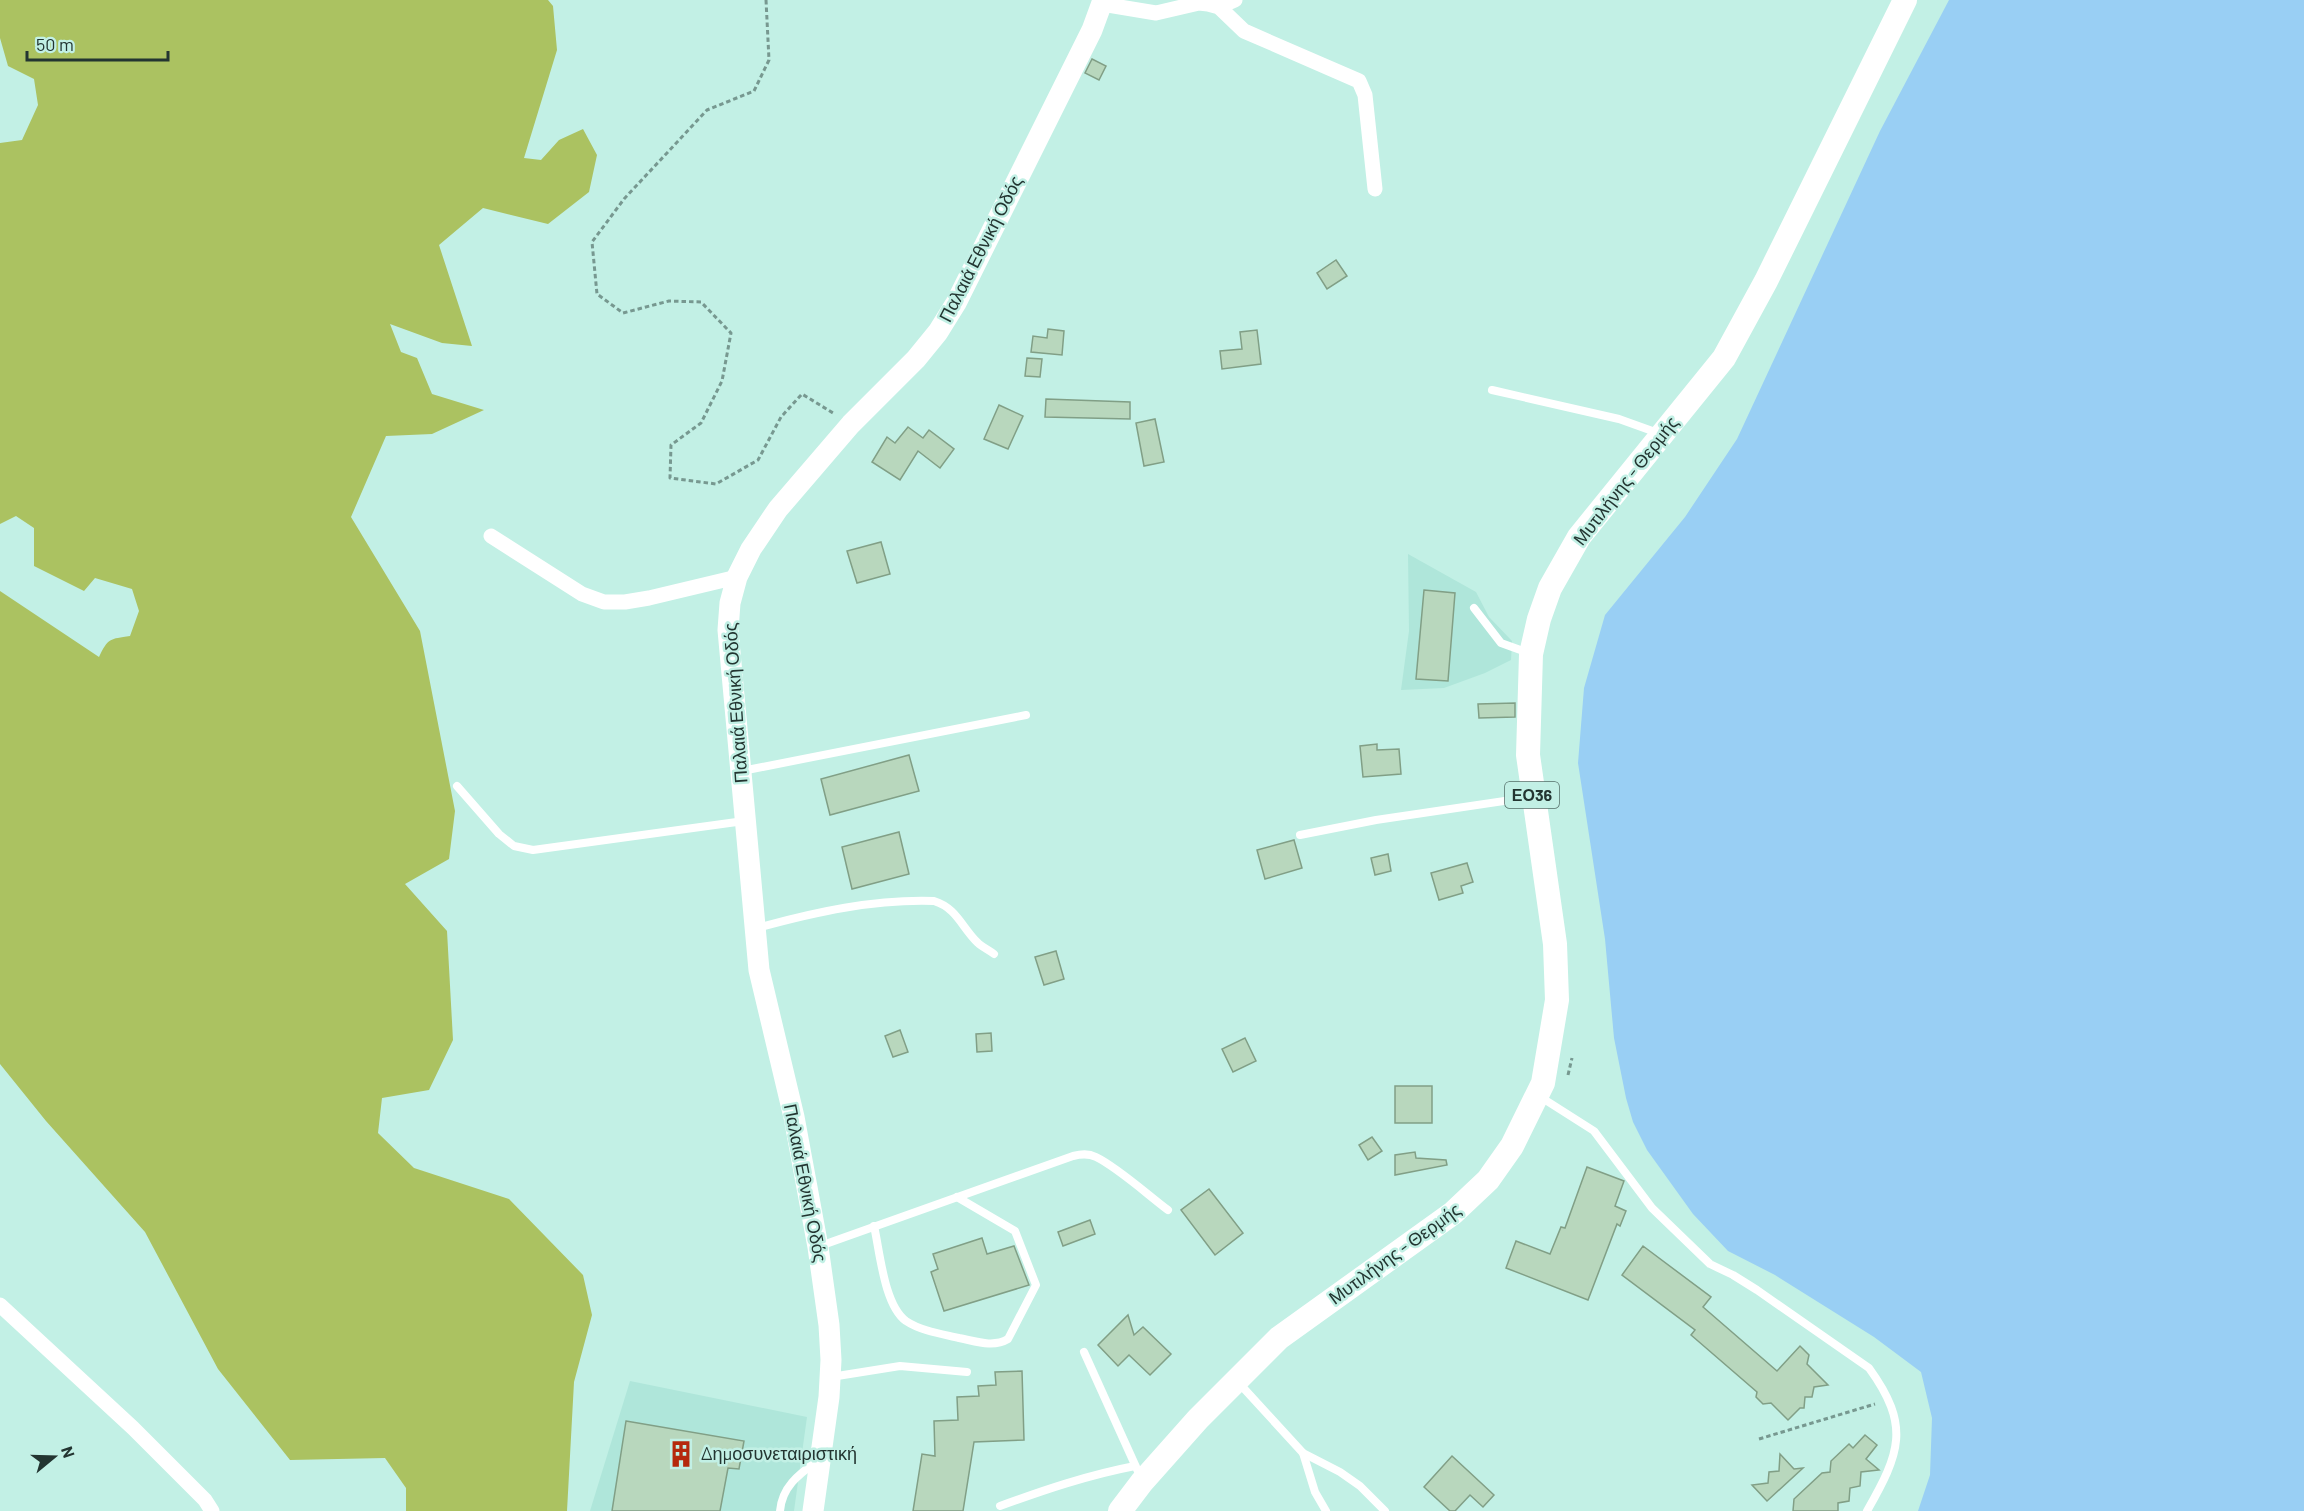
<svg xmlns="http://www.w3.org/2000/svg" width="2304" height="1511" viewBox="0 0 2304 1511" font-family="Barlow,sans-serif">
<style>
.built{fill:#afe6da}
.forest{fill:#abc261}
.water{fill:#99cff4}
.building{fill:#b8d7bd;stroke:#819f86;stroke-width:1.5}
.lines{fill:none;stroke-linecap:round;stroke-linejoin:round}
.path{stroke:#779890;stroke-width:3;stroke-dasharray:4.5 3;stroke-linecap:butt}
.lane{stroke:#fff;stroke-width:8}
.street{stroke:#fff;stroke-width:15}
.secondary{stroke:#fff;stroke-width:21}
.primary{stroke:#fff;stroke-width:24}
.labels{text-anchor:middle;stroke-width:5;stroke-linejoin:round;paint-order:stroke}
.shield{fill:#c2f0e5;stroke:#536d67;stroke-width:1.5}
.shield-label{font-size:16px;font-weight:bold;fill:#233531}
.street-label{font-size:18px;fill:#233531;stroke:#c2f0e5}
.poi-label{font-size:18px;fill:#233531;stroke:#c2f0e5;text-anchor:start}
</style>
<rect width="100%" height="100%" fill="#c2f0e5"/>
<!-- built -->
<g class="built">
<path d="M1408,554l68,38 13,25 23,24 -1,19 -26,13 -41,15 -43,2 8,-59z"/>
<path d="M630,1381l177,36 -13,94h-204z"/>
</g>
<!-- forest -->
<path class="forest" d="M0,0h548l5,6 4,44 -33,108 17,2 18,-20 24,-11 14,26 -8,37 -41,32 -65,-16 -44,37 33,101 -30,-3 -52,-19 11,28 16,6 15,36 52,16 -52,24 -46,2 -35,81 69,114 35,180 -6,48 -44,25 42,47 6,109 -24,50 -47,8 -4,35 36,35 95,31 74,76 9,40 -18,67 -7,129h-161v-23l-21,-30 -95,2 -72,-91 -73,-137 -99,-111 -46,-57v-473l99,66c9,-19 11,-18 31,-21l9,-25 -7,-22 -37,-11 -11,13 -50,-25v-38l-18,-12 -16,8v-381l22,-3 16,-35 -4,-26 -26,-13 -8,-28z"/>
<!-- water -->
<path class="water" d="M1949,0h355v1511h-386l12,-36 2,-57 -11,-46 -47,-35 -99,-62 -47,-24 -35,-37 -46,-64 -14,-28 -7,-24 -12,-60 -9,-99 -27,-176 6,-75 21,-73 80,-98 52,-78 143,-308z"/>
<!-- building -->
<g class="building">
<path d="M1092,59l14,7 -7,14 -14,-7z"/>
<path d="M1336,260l11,16 -20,13 -10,-16z"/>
<path d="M1048,329l16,2 -2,24 -31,-3 2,-16 14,2z"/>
<path d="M1257,330l4,34 -39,5 -2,-18 22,-2 -2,-17z"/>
<path d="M1027,358l15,1 -2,18 -15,-1z"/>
<path d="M1046,399l84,3v17l-85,-2z"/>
<path d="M999,405l24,11 -15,33 -24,-10z"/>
<path d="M1155,419l9,43 -20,4 -8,-43z"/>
<path d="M908,427l15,11 6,-8 25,19 -14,19 -22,-17 -18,29 -28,-18 15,-25 8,6z"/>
<path d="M881,542l9,32 -33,9 -10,-32z"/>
<path d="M1424,590l31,3 -7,88 -32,-2z"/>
<path d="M1515,703v14l-36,1 -1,-14z"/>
<path d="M1377,744v6l22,-1 2,25 -38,3 -3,-31z"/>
<path d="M909,755l10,36 -89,24 -9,-36z"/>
<path d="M899,832l10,42 -57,15 -10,-42z"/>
<path d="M1294,840l8,28 -37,11 -8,-29z"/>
<path d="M1388,854l3,17 -16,4 -4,-17z"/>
<path d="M1467,863l6,19 -12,4 2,7 -24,7 -8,-27z"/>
<path d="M1056,951l8,28 -20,6 -9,-28z"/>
<path d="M900,1030l8,22 -15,5 -8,-21z"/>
<path d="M991,1033l1,18 -15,1 -1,-18z"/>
<path d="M1245,1038l11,23 -23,11 -11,-23z"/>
<rect x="1395" y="1086" width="37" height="37"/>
<path d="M1372,1137l10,14 -14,9 -9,-15z"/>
<path d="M1415,1152l1,6 30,2 1,5 -52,10v-20z"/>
<path d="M1587,1167l37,14 -9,25 11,5 -6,15 -3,-2 -29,76 -82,-32 10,-27 34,13 11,-27 4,1z"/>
<path d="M1209,1189l34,44 -28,22 -34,-45z"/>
<path d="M1090,1220l5,14 -32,12 -5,-14z"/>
<path d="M982,1238l5,16 27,-8 15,39 -85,26 -13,-39 7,-3 -5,-15z"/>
<path d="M1643,1246l68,51 -8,10 74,64 23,-25 9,9 -2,9 21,21 -14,2 -2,10h-7l-1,11h-4l-12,12 -17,-17 -8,1 -7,-7 1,-5 -66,-57 4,-5 -73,-55z"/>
<path d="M1128,1315l6,20 9,-8 28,27 -21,21 -21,-20 -11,11 -20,-21z"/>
<path d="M1022,1371l2,69 -50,2 -11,69h-50l9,-57 13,2 -1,-35 24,-1 -1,-23 22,-1 -1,-10 18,-1 -1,-13z"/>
<path d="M626,1421l118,20 -5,28 -11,-1 -8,43h-108z"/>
<path d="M1865,1435l12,10 -11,14 13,11 -18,2 -1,14 -10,2 -1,13 -11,2v8h-45l1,-12 28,-26 8,-1 1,-11 18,-17 4,4z"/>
<path d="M1780,1454l14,15 9,-1 -36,33 -15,-16 16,-2 1,-11 10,-1z"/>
<path d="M1452,1456l42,39 -11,12 -13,-12 -15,16h-5l-26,-24z"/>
</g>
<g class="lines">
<!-- path -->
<g class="path">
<path d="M766,0l3,60 -15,31 -47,19 -83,89 -32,43 5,52 26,19 46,-12 32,1 30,31 -9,48 -21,42 -30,22 -1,33 46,6 42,-24 23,-43 21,-23 31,19"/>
<path d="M1568,1075l4,-17"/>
<path d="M1759,1439l116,-35"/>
</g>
<!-- lane -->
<g class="lane">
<path d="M1492,390l127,29 39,14"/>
<path d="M1474,608l27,35 28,10"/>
<path d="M742,771l284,-56"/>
<path d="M457,786l42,48 15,12 19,4 211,-29"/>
<path d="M1300,835l76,-15 155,-23"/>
<path d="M757,928c58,-16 117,-29 177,-27 23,7 28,27 44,42 4,4 11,7 16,11"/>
<path d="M1539,1096l55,35 58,77 58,56 23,11 24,15 112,78c42,58 31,85 -2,143"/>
<path d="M874,1226c6,26 10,79 32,95 15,10 36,13 53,17 16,3 34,10 49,1l28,-54 -21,-54 -58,-34"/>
<path d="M820,1246l253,-90c8,-2 15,-3 23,1 21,10 52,38 72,53"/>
<path d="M1084,1352l57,126"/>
<path d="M831,1377l69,-11 67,6"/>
<path d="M1238,1382l65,71 37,19 20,14 25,25"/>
<path d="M1303,1453l12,39 11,19"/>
<path d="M1000,1506c44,-16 88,-31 135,-40"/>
<path d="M780,1511c2,-24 18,-36 37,-50"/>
</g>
<!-- street -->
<g class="street">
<path d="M1102,4l54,9 43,-10 9,1 11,3 25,24 115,50 6,14 10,94"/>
<path d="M1219,7l16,-7"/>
<path d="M491,536l91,58 22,8h21l24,-4 88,-21"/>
<path d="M0,1305l133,123 72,72 7,11"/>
</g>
<!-- secondary -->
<path class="secondary" d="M813,1511l16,-114 2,-37 -2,-35 -11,-78 -24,-130 -35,-147 -31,-340 2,-27 7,-26 14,-28 27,-40 73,-85 65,-65 22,-27 18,-29 136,-273 11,-30"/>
<!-- primary -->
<path class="primary" d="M1120,1511l22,-29 56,-63 81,-81 174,-125 35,-33 24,-34 31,-63 14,-83 -2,-56 -27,-189 3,-101 8,-35 11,-31 29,-51 145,-179 42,-77 139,-281"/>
</g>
<!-- icons -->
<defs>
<symbol id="building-bare" viewBox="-9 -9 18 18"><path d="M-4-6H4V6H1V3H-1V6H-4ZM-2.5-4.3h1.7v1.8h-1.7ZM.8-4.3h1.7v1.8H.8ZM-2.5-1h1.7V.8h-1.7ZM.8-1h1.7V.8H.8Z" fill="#b5290d" stroke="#c2f0e5" stroke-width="2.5" paint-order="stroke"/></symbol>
</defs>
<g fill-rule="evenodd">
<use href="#building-bare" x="662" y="1435" width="38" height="38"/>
</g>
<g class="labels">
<!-- shield labels -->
<rect class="shield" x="1505" y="782" width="54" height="26" rx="4.5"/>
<g class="shield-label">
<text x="1532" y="801">ΕΟ36</text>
</g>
<!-- street labels -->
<g class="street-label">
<text transform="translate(981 249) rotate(-63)" y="6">Παλαιά Εθνική Οδός</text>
<text transform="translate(1626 481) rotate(-52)" y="6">Μυτιλήνης - Θερμής</text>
<text transform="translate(736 703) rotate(-94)" y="6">Παλαιά Εθνική Οδός</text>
<text transform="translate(805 1183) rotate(79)" y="6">Παλαιά Εθνική Οδός</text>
<text transform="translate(1395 1254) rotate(-36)" y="6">Μυτιλήνης - Θερμής</text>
</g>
<!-- poi labels -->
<g class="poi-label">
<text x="701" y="1460">Δημοσυνεταιριστική</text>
</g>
</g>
<!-- north arrow -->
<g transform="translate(54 1457) rotate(71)" stroke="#c2f0e5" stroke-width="4.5" paint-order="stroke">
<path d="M0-4.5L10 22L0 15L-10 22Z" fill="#233531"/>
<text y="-9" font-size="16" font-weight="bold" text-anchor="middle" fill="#233531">N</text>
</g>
<!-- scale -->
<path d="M27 51v9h141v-9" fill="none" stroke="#233531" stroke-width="3"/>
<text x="36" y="51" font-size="18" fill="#233531" stroke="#c2f0e5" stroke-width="4.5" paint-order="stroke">50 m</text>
</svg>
